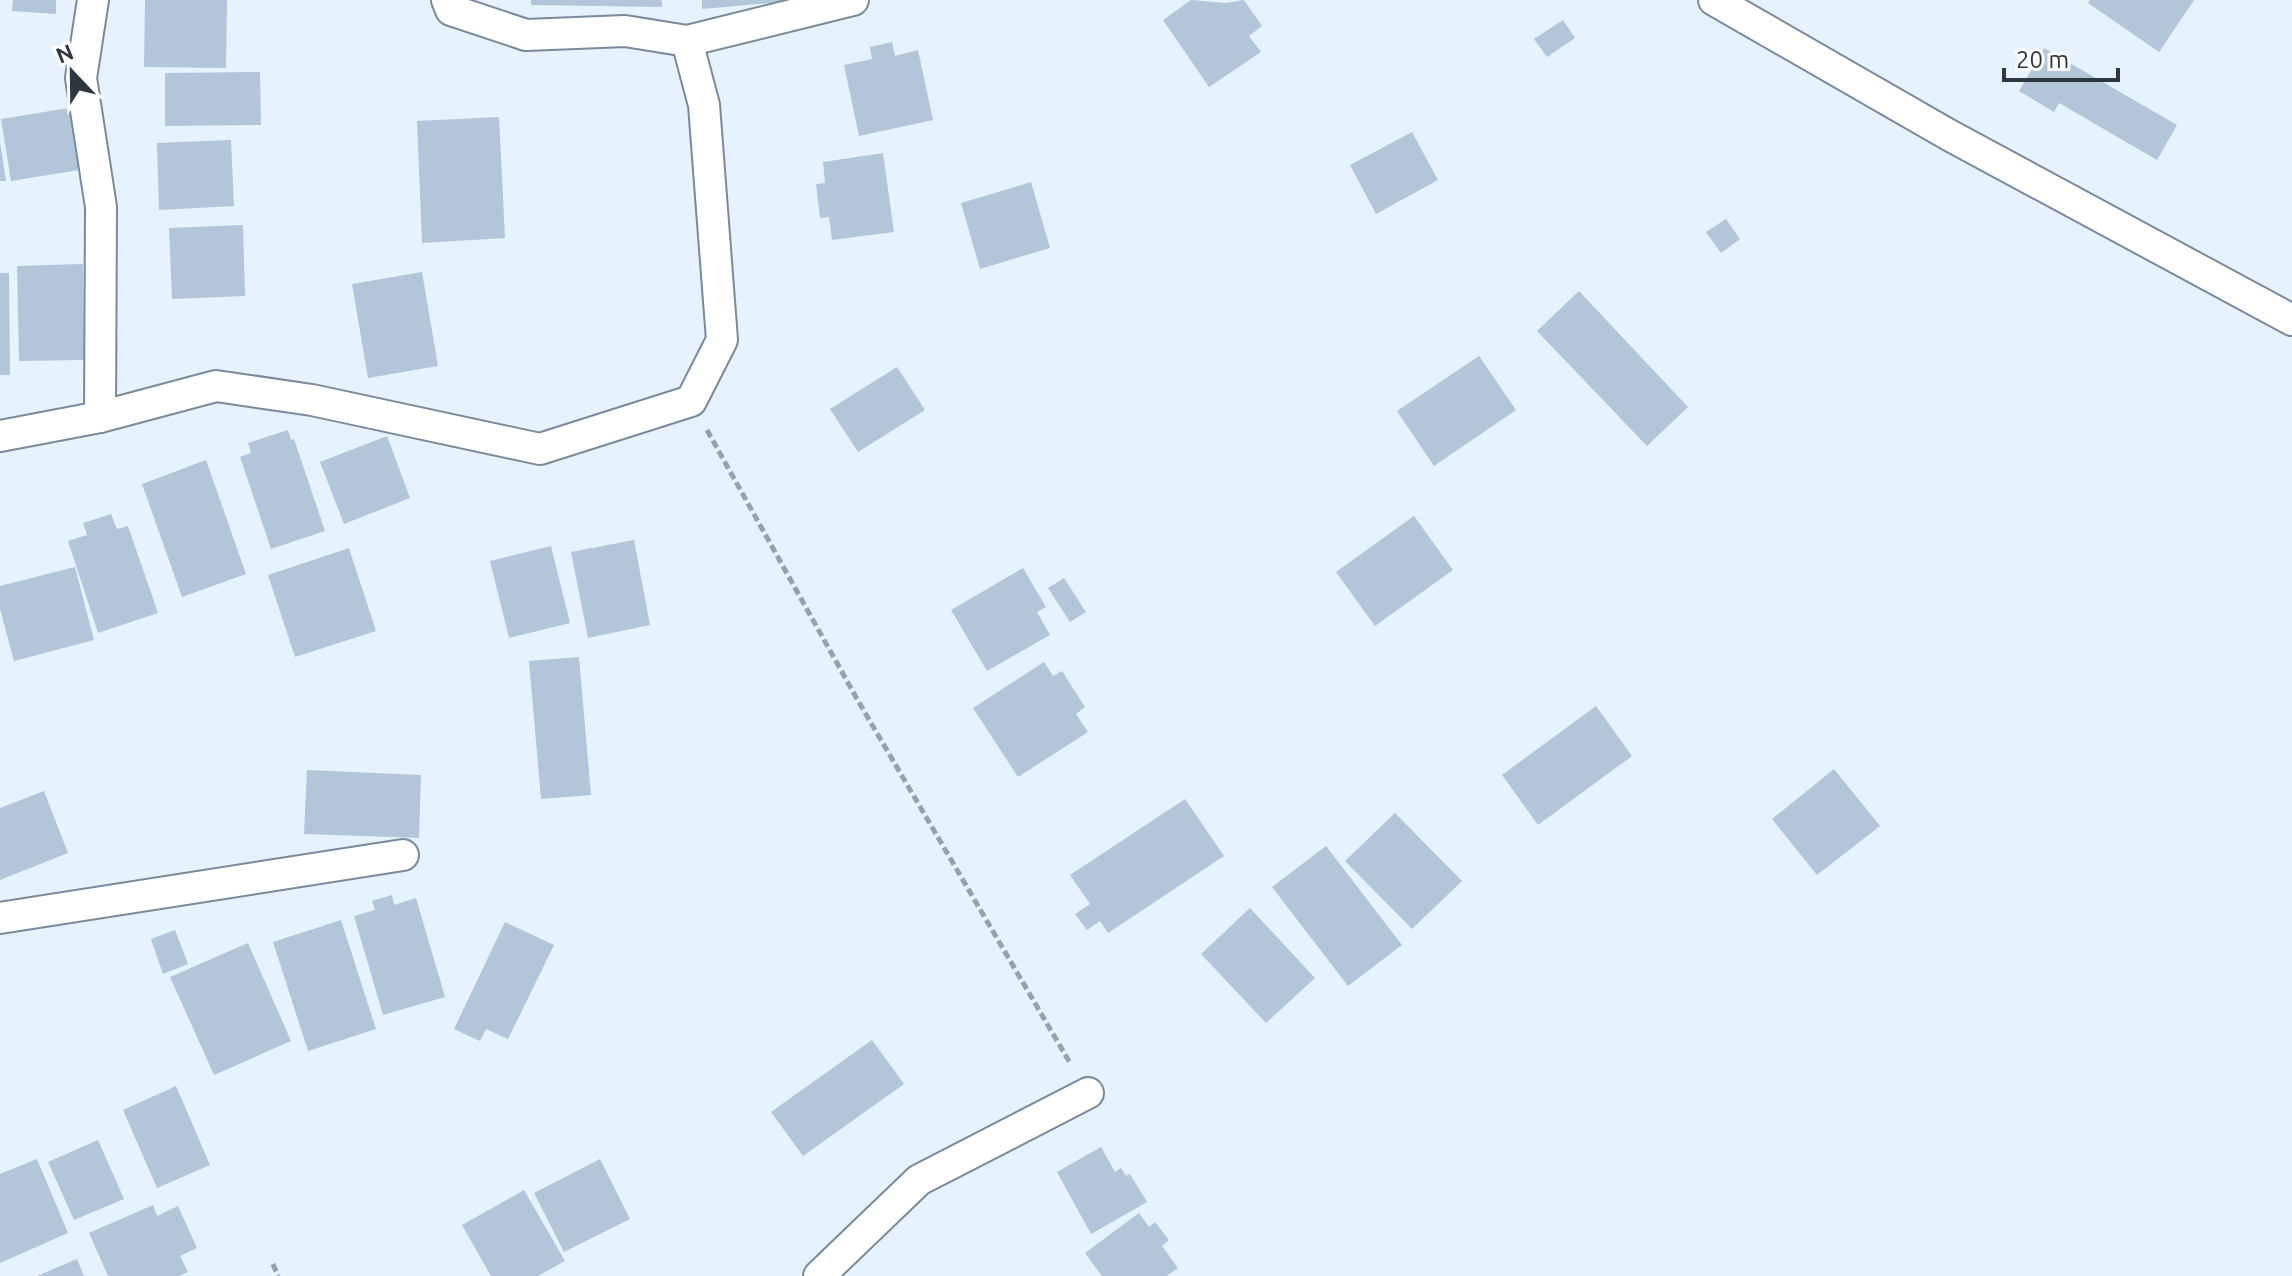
<svg xmlns="http://www.w3.org/2000/svg" width="2292" height="1276" viewBox="0 0 2292 1276" font-family="Ubuntu,sans-serif">
<style>
.building{fill:#b3c5d8}
.lines{fill:none;stroke-linecap:round;stroke-linejoin:round}
.minor-casing{stroke:#798a9c;stroke-width:34}
.path{stroke:#97a1ab;stroke-width:5;stroke-dasharray:8 4;stroke-linecap:butt}
.minor{stroke:#fff;stroke-width:30}
</style>
<rect width="100%" height="100%" fill="#e6f2fe"/>
<!-- building -->
<g class="building">
<path d="M13,0h43v14l-44,-3z"/>
<path d="M145,0h82l-1,68 -82,-1z"/>
<path d="M531,0h131v7l-131,-2z"/>
<path d="M702,0h80v2l-80,7z"/>
<path d="M1191,0l35,3 18,-3 18,26 -13,10 12,16 -52,35 -46,-67z"/>
<path d="M2090,0h104l-35,52 -71,-49z"/>
<path d="M1563,20l12,18 -28,19 -13,-18z"/>
<path d="M892,42l3,14 23,-6 15,70 -74,16 -15,-71 28,-6 -2,-12z"/>
<path d="M2044,48l133,77 -20,35 -98,-57 -5,9 -35,-21z"/>
<path d="M260,72l1,53 -96,1v-53z"/>
<path d="M75,107l10,62 -74,12 -10,-62z"/>
<path d="M499,117l6,121 -83,5 -5,-122z"/>
<path d="M1412,132l26,48 -62,34 -26,-49z"/>
<path d="M231,140l3,66 -75,4 -2,-67z"/>
<path d="M0,142l6,39h-6z"/>
<path d="M883,153l11,79 -62,8 -3,-23 -9,1 -4,-34 9,-1 -2,-21z"/>
<path d="M1031,182l19,66 -70,21 -19,-66z"/>
<path d="M1726,219l14,20 -19,14 -15,-21z"/>
<path d="M243,225l2,71 -73,3 -3,-71z"/>
<path d="M83,264l1,96 -65,1 -2,-95z"/>
<path d="M422,272l16,94 -70,12 -16,-94z"/>
<path d="M0,273h9l1,102h-10z"/>
<path d="M1579,291l109,116 -41,39 -110,-115z"/>
<path d="M1479,356l37,54 -82,56 -37,-55z"/>
<path d="M897,367l28,43 -67,42 -28,-43z"/>
<path d="M288,430l3,10 3,-1 31,92 -54,18 -31,-92 11,-4 -3,-10z"/>
<path d="M387,436l23,62 -66,26 -24,-62z"/>
<path d="M206,460l40,114 -64,23 -40,-113z"/>
<path d="M111,514l6,15 11,-3 30,87 -60,20 -30,-92 19,-6 -4,-12z"/>
<path d="M1414,516l39,54 -78,56 -39,-54z"/>
<path d="M634,540l16,85 -62,13 -17,-86z"/>
<path d="M551,546l19,77 -61,15 -19,-77z"/>
<path d="M349,548l27,83 -81,26 -27,-82z"/>
<path d="M75,567l19,73 -80,21 -14,-52v-23z"/>
<path d="M1023,568l23,39 -9,5 13,23 -63,36 -36,-61z"/>
<path d="M1064,578l22,34 -16,10 -22,-34z"/>
<path d="M579,657l12,138 -50,4 -12,-138z"/>
<path d="M1044,662l9,14 9,-5 23,36 -9,7 12,18 -70,45 -45,-69z"/>
<path d="M1596,706l36,50 -94,69 -36,-50z"/>
<path d="M1834,769l46,57 -63,49 -45,-56z"/>
<path d="M307,770l114,5 -2,63 -115,-4z"/>
<path d="M44,791l24,62 -68,27v-72z"/>
<path d="M1185,799l39,57 -116,77 -8,-12 -13,9 -12,-16 15,-10 -20,-29z"/>
<path d="M1395,813l67,68 -50,48 -67,-68z"/>
<path d="M1326,846l76,99 -54,41 -76,-99z"/>
<path d="M392,895l2,10 22,-7 29,99 -62,18 -29,-99 21,-6 -3,-9z"/>
<path d="M1250,908l65,70 -49,45 -65,-69z"/>
<path d="M341,920l35,109 -68,22 -35,-109z"/>
<path d="M505,922l49,23 -46,94 -22,-10 -6,12 -26,-12z"/>
<path d="M175,930l13,34 -25,10 -12,-35z"/>
<path d="M248,943l43,98 -77,34 -44,-98z"/>
<path d="M872,1040l32,44 -101,72 -32,-44z"/>
<path d="M176,1086l34,79 -53,23 -34,-78z"/>
<path d="M98,1140l26,59 -50,21 -26,-58z"/>
<path d="M1101,1147l14,25 6,-4 5,8 4,-2 17,28 -56,32 -34,-62z"/>
<path d="M37,1159l31,74 -68,30v-89z"/>
<path d="M600,1159l30,60 -66,33 -30,-59z"/>
<path d="M524,1190l41,71 -27,15h-47l-29,-51z"/>
<path d="M153,1205l4,11 21,-10 19,42 -17,8 8,16 -9,4h-71l-19,-43z"/>
<path d="M1139,1213l10,14 6,-5 14,18 -7,6 16,22 -11,8h-65l-17,-23z"/>
<path d="M77,1259l7,17h-47z"/>
</g>
<g class="lines">
<defs>
<g id="minor">
<path d="M1714,0l235,135 343,185"/>
<path d="M687,41l166,-41"/>
<path d="M100,417l116,-31 96,14 228,49 151,-48 31,-61 -18,-235 -17,-64 -62,-10 -99,4 -75,-25 -4,-10"/>
<path d="M0,436l100,-19 1,-210 -20,-129 12,-78"/>
<path d="M0,918l403,-63"/>
<path d="M819,1276l100,-96 169,-87"/>
</g>
</defs>
<!-- minor casing -->
<use href="#minor" class="minor-casing"/>
<!-- path -->
<g class="path">
<path d="M707,430l150,269 213,364"/>
<path d="M273,1264l5,12"/>
</g>
<!-- minor -->
<use href="#minor" class="minor"/>
</g>
<!-- north arrow -->
<g transform="translate(72 72) rotate(338)" stroke="#fdfdfd" stroke-width="6" paint-order="stroke">
<path d="M0-6L14 30L0 20L-14 30Z" fill="#2f373e"/>
<text y="-12" font-size="22" font-weight="bold" text-anchor="middle" fill="#2f373e">N</text>
</g>
<!-- scale -->
<path d="M2004 68v12h114v-12" fill="none" stroke="#2f373e" stroke-width="4"/>
<text x="2016" y="68" font-size="24" fill="#2f373e" stroke="#fdfdfd" stroke-width="6" paint-order="stroke">20 m</text>
</svg>
